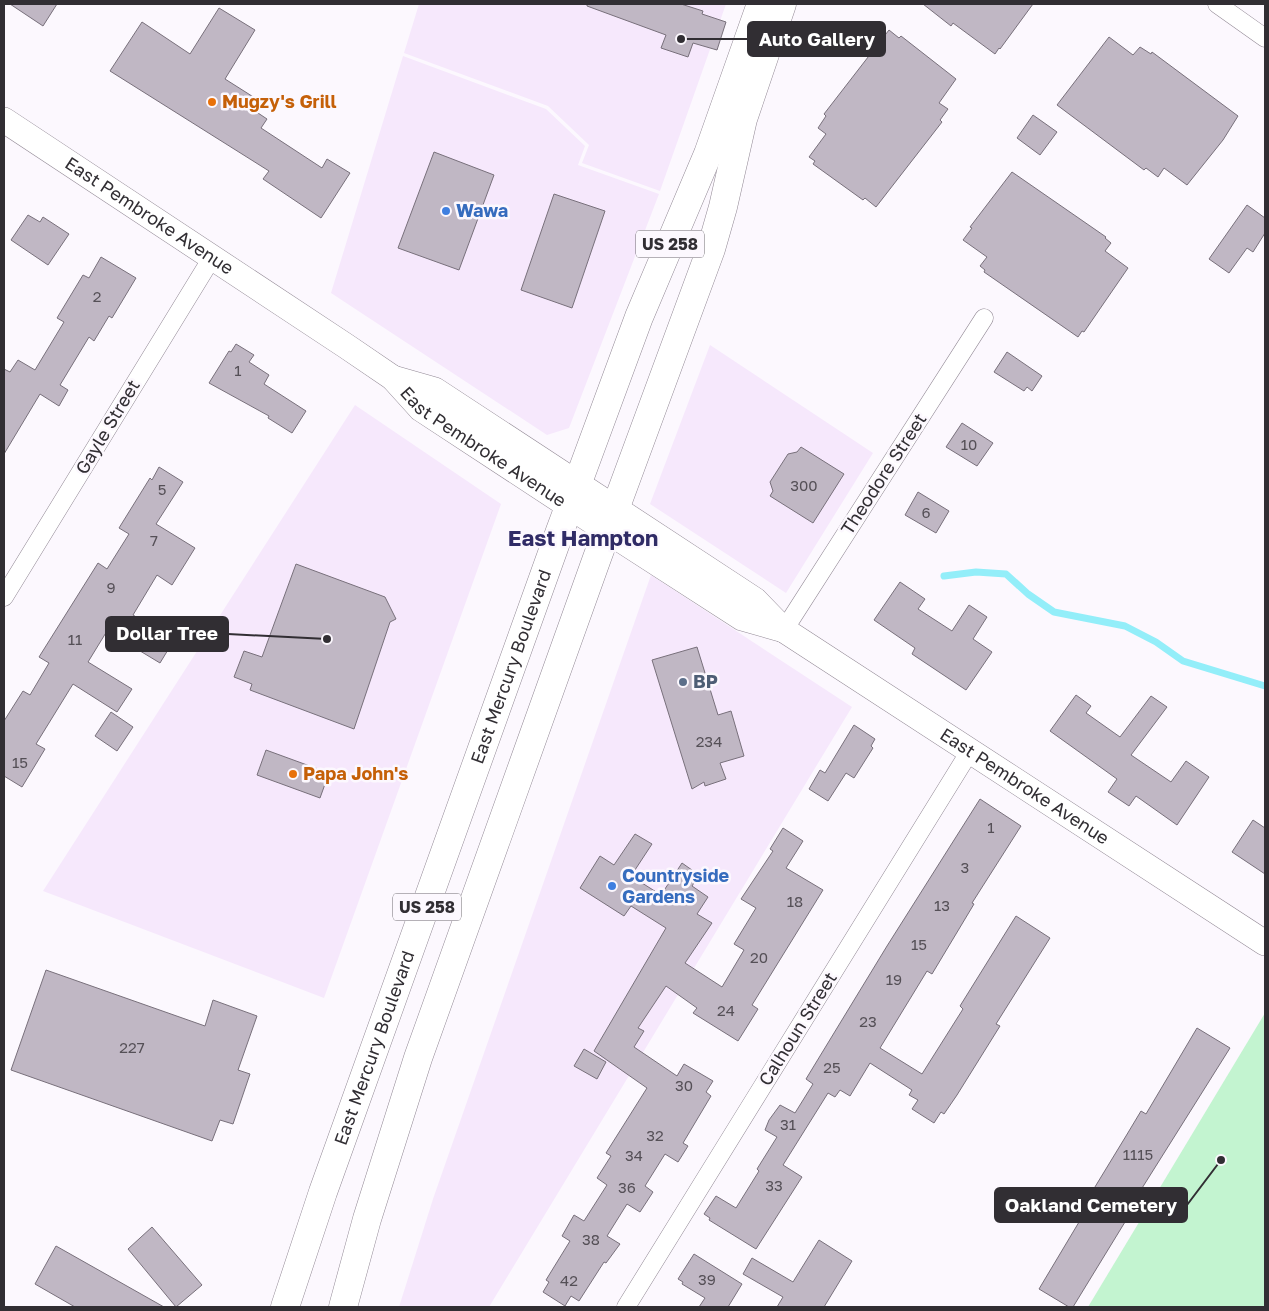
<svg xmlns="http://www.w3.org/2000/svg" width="1269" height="1311" viewBox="0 0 1269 1311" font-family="'Golos Text',sans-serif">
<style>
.built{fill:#f6e8fc}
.green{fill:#c3f4d0}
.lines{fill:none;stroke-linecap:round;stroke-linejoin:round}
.stream{stroke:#93eef9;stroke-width:7}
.building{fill:#c0b7c4;stroke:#78707b}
.minor-casing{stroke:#938a96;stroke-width:19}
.secondary-casing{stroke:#938a96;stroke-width:26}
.primary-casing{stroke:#938a96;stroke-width:29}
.minor{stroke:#fff;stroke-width:18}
.secondary{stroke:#fff;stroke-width:25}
.primary{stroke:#fff;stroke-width:28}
.food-dot{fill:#e8710a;stroke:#fcf8fe;stroke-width:2}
.shop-dot{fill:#3f7fe0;stroke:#fcf8fe;stroke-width:2}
.service-dot{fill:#5c6f8a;stroke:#fcf8fe;stroke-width:2}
.labels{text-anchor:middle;stroke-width:5;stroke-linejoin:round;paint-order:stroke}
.number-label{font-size:15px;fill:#555057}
.shield{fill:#fcf8fe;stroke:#6e6b70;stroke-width:1}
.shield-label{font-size:16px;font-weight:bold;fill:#312e33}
.food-label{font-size:18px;font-weight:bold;fill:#c56008;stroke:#fcf8fe;text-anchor:start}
.shop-label{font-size:18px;font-weight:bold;fill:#366cbe;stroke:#fcf8fe;text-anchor:start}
.street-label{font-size:18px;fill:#312e33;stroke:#fcf8fe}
.service-label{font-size:18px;font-weight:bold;fill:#4e5e75;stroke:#fcf8fe;text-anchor:start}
.district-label{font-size:22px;font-weight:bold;fill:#302b66;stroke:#fcf8fe}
.leader{fill:none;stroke:#312e33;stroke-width:2}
.callout-dot{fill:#312e33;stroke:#fcf8fe;stroke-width:2}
.callout{fill:#312e33;stroke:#312e33;stroke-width:2}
.callout-label{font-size:19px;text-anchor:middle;font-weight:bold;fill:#fff}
</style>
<rect width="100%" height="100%" fill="#fcf8fe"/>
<!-- built -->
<g class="built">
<path d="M419,4h307l-66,187 -78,-28 7,-18 -41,-39 -144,-53z"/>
<path d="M403,56l143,53 39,37 -7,19 81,29 -90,234 -22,7 -216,-142z"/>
<path d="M710,345l163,108 -87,140 -136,-89z"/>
<path d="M355,405l146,99 -177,494 -281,-107z"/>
<path d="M651,575l201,132 -363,600h-90l34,-108z"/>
</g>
<!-- green -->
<path class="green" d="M1265,1013v294h-177z"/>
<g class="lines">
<!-- stream -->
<path class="stream" d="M944,576l32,-4 30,2 22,20 26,18 71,14 31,16 27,19 82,25"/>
</g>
<!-- building -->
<g class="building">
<path d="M10,4h47l-14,22z"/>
<path d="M587,4h94l22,7 -1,3 24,8 -9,28 -24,-7 -5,14 -27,-9 5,-13 -79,-29z"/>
<path d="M923,4h110l-33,45 -1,-1 -4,6 -42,-31 -2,3z"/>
<path d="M219,8l36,22 -30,49 30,19 -6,9 18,12 -6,9 61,40 5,-9 23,14 -29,45 -58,-39 6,-8 -159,-100 32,-49 48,32z"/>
<path d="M889,30l10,8 2,-2 55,43 -17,24 9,6 -8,11 2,2 -66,85 -11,-9 -2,2 -50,-36 2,-3 -6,-4 17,-23 -8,-6 8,-12 -2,-2z"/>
<path d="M1109,37l24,18 7,-8 11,7 1,-2 86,64 -15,24 -36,45 -23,-17 -6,9 -12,-9 -2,2 -87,-65z"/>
<path d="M1033,115l24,17 -17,23 -23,-17z"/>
<path d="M434,152l60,23 -35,95 -61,-22z"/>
<path d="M1012,172l94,65 -1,1 6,5 -6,8 23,17 -44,64 -2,-1 -4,6 -94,-65 1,-2 -5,-4 7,-9 -24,-17 9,-12 -2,-1z"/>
<path d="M554,194l51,17 -33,97 -51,-18z"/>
<path d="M1247,205l18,13v15l-12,19 -6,-4 -18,25 -20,-14z"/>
<path d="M28,215l12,7 3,-5 26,17 -21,31 -37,-25z"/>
<path d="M101,257l35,21 -24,40 -3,-2 -15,25 -5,-4 -29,48 8,5 -9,16 -19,-12 -36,60v-85l6,3 8,-12 17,10 29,-48 -7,-4 26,-43 6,3z"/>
<path d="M236,344l18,11 -5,7 20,13 -5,9 42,27 -14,22 -24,-15 1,-2 -60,-33 20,-32 2,1z"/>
<path d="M1007,352l35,24 -10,15 -5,-4 -3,4 -30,-19z"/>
<path d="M962,423l31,20 -16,23 -31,-19z"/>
<path d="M801,447l43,27 -31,49 -43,-27 3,-5 -3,-9 18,-28 9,-2z"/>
<path d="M159,467l24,15 -27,42 39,24 -23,37 -15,-10 -24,40 41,25 -14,23 -53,-32 -19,31 44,27 -15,23 -44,-28 -37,60 9,5 -23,38 -18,-11v-55l19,-30 7,4 19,-32 -10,-6 59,-94 9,6 22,-35 -10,-6 31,-50 2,2z"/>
<path d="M918,492l31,19 -13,22 -31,-18z"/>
<path d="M296,564l89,33 11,22 -6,3 -36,107 -104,-39 2,-6 -18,-7 10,-26 18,6z"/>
<path d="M900,582l25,17 -7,10 34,22 17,-26 18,12 -14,22 19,13 -26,38 -54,-36 3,-6 -41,-28z"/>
<path d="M697,647l21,68 13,-4 13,45 -24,7 6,16 -21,7 -1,-4 -12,7 -40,-129z"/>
<path d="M1076,695l15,11 -5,7 34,24 31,-41 16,11 -36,48 40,27 15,-21 23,16 -32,48 -41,-29 -7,10 -21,-14 9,-13 -67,-48z"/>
<path d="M111,712l22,15 -16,24 -22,-15z"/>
<path d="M854,725l21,14 -4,7 2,2 -19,30 -8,-5 -18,28 -19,-12 11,-19 5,3z"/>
<path d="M266,750l63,23 -9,25 -63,-23z"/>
<path d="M980,799l41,27 -49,77 2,1 -42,70 -5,-3 -47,77 42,26 41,-65 -3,-3 56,-90 34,22 -54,86 4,2 -43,69 -13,19 -3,-2 -7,11 -22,-14 6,-9 -9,-5 3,-5 -42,-27 -20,33 -10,-6 -5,7 -7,-4 -45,72 19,12 -46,72 -47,-29 1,-2 -6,-4 12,-18 20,12 23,-37 -2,-2 20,-32 -12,-7 4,-10 11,-15 15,8 18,-29 -7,-5 81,-133z"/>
<path d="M1253,820l12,8v46l-33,-22z"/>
<path d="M783,828l20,13 -17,27 37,22 -71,115 6,4 -20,32 -45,-28 4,-5 -31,-22 -28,42 6,3 -10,16 43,29 7,-12 29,17 -7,11 5,4 -28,47 5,3 -10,16 -13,-8 -20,32 8,6 -13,20 -13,-8 -20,32 13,8 -14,19 -2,-1 -25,39 -8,-5 -6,10 -22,-14 6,-10 -3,-2 24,-39 -8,-5 12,-21 10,6 23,-36 -10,-7 14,-22 -5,-3 41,-65 -53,-37 72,-123 -35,-22 -7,10 -44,-28 20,-32 14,9 21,-31 17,10 -21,32 30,19 21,-32 17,12 -7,11 16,11 -11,17 15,9 -27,40 37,24 22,-37 -10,-6 22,-36 -15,-9 32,-48 -3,-2z"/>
<path d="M46,970l159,56 8,-26 44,16 -19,54 12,4 -17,50 -13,-4 -8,21 -201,-71z"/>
<path d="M1197,1028l33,20 -108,172 3,2 -52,85h-4l-30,-18 52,-87 -4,-2 39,-64 15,-25 5,3z"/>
<path d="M584,1049l22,13 -9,17 -23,-13z"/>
<path d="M152,1227l50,58 -26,22 -48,-58z"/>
<path d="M819,1240l33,21 -28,46h-47l6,-10 -40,-23 9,-16 41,24z"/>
<path d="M56,1246l108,61h-89l-40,-23z"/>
<path d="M694,1254l48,30 -14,23h-29l6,-9 -23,-14 1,-2 -5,-3z"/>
</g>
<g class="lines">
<defs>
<g id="minor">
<path d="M1217,4l48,34"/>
<path d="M4,597l209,-341"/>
<path d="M784,630l200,-312"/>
<path d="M626,1307l344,-556"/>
</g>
<g id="secondary">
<path id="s1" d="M4,120l342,226 47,32 28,31 186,122 135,87 42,12"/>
<path id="s2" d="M393,378l42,12 320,210 29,30 481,313"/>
</g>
<g id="primary">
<path id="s3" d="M285,1307l38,-115 237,-661 79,-214 69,-163 53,-150"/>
<path d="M343,1307l24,-88 51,-161 179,-500 114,-309 12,-42 20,-88 39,-115"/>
</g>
</defs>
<!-- minor casing -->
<use href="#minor" class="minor-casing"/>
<!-- secondary casing -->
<use href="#secondary" class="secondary-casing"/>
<!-- primary casing -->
<use href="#primary" class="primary-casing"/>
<!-- minor -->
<use href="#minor" class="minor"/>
<!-- secondary -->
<use href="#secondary" class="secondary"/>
<!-- primary -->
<use href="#primary" class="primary"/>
</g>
<!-- markers -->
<g class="food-dot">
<circle cx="212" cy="102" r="5"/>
<circle cx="293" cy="774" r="5"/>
</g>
<g class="shop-dot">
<circle cx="446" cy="211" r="5"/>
<circle cx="612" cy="886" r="5"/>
</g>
<circle class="service-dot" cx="683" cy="682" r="5"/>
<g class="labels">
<!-- number labels -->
<g class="number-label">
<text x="97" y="302">2</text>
<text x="238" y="376">1</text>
<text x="969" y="450">10</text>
<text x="804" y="491">300</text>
<text x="162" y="495">5</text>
<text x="926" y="518">6</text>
<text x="154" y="546">7</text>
<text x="111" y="593">9</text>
<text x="75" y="645">11</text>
<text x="709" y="747">234</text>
<text x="20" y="768">15</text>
<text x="991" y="833">1</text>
<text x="965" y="873">3</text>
<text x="795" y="907">18</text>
<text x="942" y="911">13</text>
<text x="919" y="950">15</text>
<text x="759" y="963">20</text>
<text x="894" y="985">19</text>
<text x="726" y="1016">24</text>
<text x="868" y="1027">23</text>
<text x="132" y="1053">227</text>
<text x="832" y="1073">25</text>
<text x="684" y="1091">30</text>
<text x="788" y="1130">31</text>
<text x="655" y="1141">32</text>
<text x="1138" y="1160">1115</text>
<text x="634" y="1161">34</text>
<text x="774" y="1191">33</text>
<text x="627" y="1193">36</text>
<text x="591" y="1245">38</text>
<text x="707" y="1285">39</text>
<text x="569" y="1286">42</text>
</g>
<!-- shield labels -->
<g class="shield">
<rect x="636" y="230.5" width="68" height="27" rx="4"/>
<rect x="393" y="893.5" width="68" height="27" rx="4"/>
</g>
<g class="shield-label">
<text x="670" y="250">US 258</text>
<text x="427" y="913">US 258</text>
</g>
<!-- food labels -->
<g class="food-label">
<text x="222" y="108">Mugzy's Grill</text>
<text x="303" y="780">Papa John's</text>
</g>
<!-- shop labels -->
<g class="shop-label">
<text x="456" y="217">Wawa</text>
<text x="622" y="882">Countryside<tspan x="622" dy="21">Gardens</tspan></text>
</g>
<!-- street labels -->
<g class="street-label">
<text dy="6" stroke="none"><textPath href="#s1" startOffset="174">East Pembroke Avenue</textPath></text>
<text transform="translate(108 427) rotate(-59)" y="6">Gayle Street</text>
<text dy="6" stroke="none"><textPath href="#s1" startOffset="581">East Pembroke Avenue</textPath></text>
<text transform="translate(884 474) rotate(-57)" y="6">Theodore Street</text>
<text dy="6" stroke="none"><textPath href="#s3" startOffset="679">East Mercury Boulevard</textPath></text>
<text dy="6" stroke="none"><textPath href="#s2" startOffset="755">East Pembroke Avenue</textPath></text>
<text transform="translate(798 1029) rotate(-58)" y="6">Calhoun Street</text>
<text dy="6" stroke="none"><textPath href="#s3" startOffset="274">East Mercury Boulevard</textPath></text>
</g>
<!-- service labels -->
<g class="service-label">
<text x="693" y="688">BP</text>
</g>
<!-- district labels -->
<g class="district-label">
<text x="583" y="546">East Hampton</text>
</g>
</g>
<!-- callouts -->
<path class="leader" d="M681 39L748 39M327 639L228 634M1221 1160L1187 1205"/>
<g class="callout-dot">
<circle cx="681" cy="39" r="5"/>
<circle cx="327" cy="639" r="5"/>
<circle cx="1221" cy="1160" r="5"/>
</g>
<g class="callout">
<rect x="748" y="22" width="137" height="34" rx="5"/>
<rect x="106" y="617" width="122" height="34" rx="5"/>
<rect x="995" y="1188" width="192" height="34" rx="5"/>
</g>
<g class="callout-label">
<text x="817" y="46">Auto Gallery</text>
<text x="167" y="640">Dollar Tree</text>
<text x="1091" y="1212">Oakland Cemetery</text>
</g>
<!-- border -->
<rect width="1269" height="1311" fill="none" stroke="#312e33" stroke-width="10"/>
</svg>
